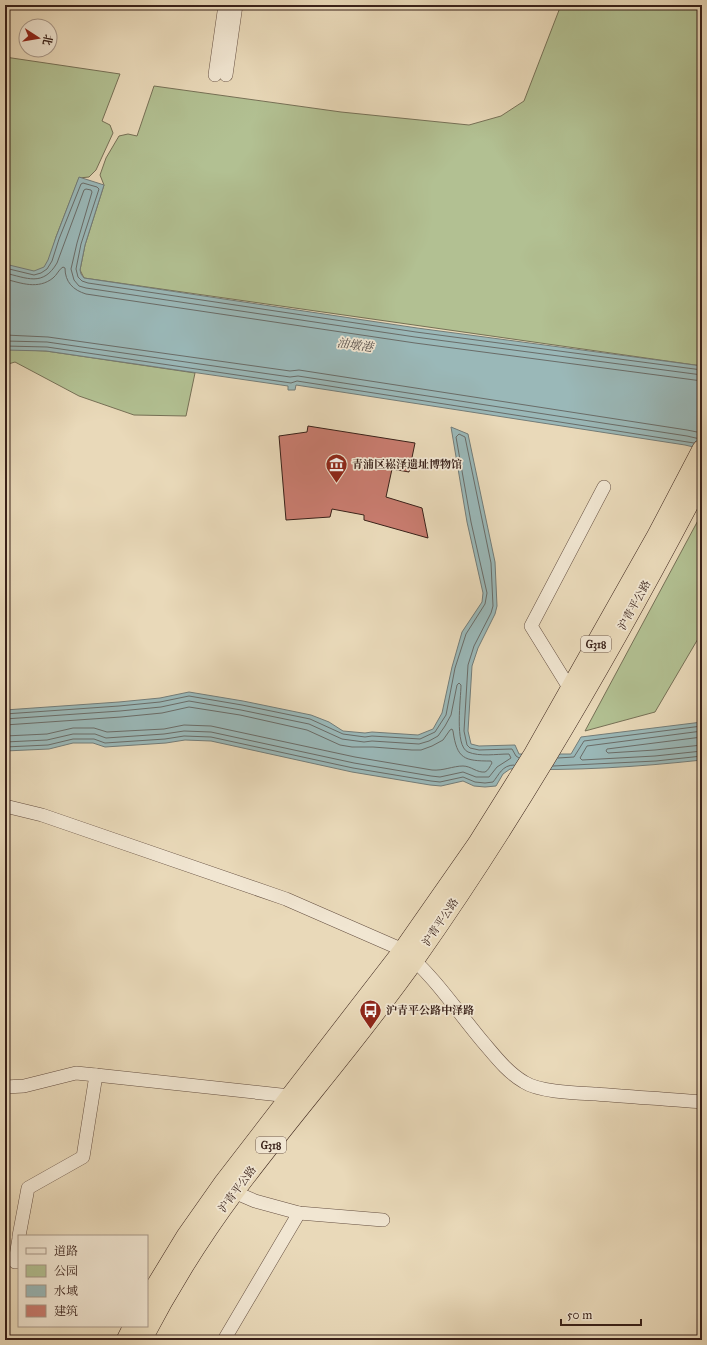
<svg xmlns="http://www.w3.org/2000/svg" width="707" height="1345" viewBox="0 0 707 1345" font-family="'IM FELL Great Primer','Noto Serif SC',serif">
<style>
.green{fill:#b2c092;stroke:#767056}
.water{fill:#9ab8b8;stroke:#737c78}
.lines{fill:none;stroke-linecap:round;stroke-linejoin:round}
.shore{stroke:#6a6c68;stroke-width:1}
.building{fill:#c87c6f;stroke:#392119}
.minor-casing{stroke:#654f41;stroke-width:14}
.highway-casing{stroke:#392119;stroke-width:20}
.minor{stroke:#f1e6d2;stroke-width:13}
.highway{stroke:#e9d9b9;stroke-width:19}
.labels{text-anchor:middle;stroke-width:3.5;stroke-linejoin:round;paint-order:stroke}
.shield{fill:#f1e6d2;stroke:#705c50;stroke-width:1}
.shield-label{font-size:10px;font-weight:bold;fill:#392119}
.poi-label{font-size:11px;font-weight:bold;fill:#392119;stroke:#f1e6d2;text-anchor:start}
.street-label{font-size:11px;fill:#392119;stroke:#f1e6d2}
.water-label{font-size:12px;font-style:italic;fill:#564e49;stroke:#f1e6d2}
</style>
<rect width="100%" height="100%" fill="#e9d9b9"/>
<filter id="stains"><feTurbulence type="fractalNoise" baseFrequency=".005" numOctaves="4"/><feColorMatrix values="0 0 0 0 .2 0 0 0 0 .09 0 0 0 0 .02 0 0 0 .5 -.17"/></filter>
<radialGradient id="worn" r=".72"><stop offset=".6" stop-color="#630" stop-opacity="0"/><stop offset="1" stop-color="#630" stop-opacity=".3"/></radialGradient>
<!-- green -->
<g class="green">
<path d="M561,5h141v361l-618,-88 -4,-8 5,-25 19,-60 -4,-10 6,-17 13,-22 9,-2 9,2 17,-50 187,26 128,13 32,-9 23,-15z"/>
<path d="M5,57l115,17 -18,47 8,4 3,8 -17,37 -7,7 -10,1 -23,59 -31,113 21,1 149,22 -9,43 -52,-1 -55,-19 -64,-34 -10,3z"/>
<path d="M702,513v119l-47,80 -70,19z"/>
</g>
<!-- water -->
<g class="water">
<path d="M79,177l25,8 -19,60 -5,25 1,4 3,4 333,50 285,38v83l-17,-4 -389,-60 -1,5h-7v-4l-242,-35 -41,-1v-86l29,7 10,-4 4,-7 8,-23z"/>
<path d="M451,427l17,7 27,128 2,44 -2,8 -17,34 -6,18 -4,65 3,13 8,2 36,-1 4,9h52l10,-17 121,-15v38c-64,7 -128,11 -192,9l-7,5 -7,12 -11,1 -11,-1 -11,-5 -22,5 -11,-1 -78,-13 -141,-31 -26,-1 -19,3 -61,4 -12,-4h-20l-24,6 -44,2v-41l114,-8 41,-4 29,-6 54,9 68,14 18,7 14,9 22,2 7,-1 46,3 15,-6 9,-16 10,-46 10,-35 20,-30 1,-9 -16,-71z"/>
</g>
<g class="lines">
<!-- shore -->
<g class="shore">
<path d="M5,268l29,7 7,-2 6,-4 5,-8 7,-22 22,-55 2,-1 14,4 2,2 -18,55 -5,25 2,8 4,4 6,2 328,49 286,38"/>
<path d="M5,273c22,5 38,14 52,-10l27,-73 2,-1 5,1 1,2 -15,51 -6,26 3,11 5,6 7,2 329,49 287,38"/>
<path d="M5,279c16,4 33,11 48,-1 4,-3 6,-9 10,-11l2,1c0,14 8,22 21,26l329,49 287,38"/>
<path d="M5,335l43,2 242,34 9,-1 388,60 15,3"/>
<path d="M5,341l42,1 243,35 8,-1 389,60 13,3"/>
<path d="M5,346l42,1 244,36 6,-2 397,62"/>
<path d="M5,714l114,-8 41,-4 29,-6 53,9 68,14 33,15 22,3 7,-1 48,3 15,-7 11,-17 9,-47 11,-34 19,-30 2,-11 -16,-71 -15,-85 3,-3 6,3 26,126 2,43 -2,7 -17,33 -6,19 -4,66 3,14 3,3 9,2 33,-1 4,7 3,2"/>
<path d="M5,719l115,-8 41,-4 28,-6 52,9 68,14 33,15 22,3 8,-1 47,3 10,-3 9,-5 7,-10 6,-11 6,-30 2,-2 2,2c0,13 -7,61 7,67 12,5 28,2 41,2l2,4 -14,9 -8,10h-13l-13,-5 -23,5 -9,-1 -77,-13 -143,-31 -27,-1 -20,3 -58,4 -11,-4h-22l-26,6 -42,2"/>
<path d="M5,725l116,-8 41,-4 27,-6 51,8 67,15 33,15 12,2h21l39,3h9l11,-4 11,-6 7,-10 2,-1 1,2c4,28 11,30 38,30l1,2c-2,3 -4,8 -7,9 -8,1 -14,-6 -22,-6 -10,0 -20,5 -31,4l-77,-13 -144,-31 -27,-1 -20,4 -57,3 -13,-4h-21l-26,6 -42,2"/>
<path d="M702,731l-115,15 -7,12 2,2 73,-4 47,-5"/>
<path d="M702,737l-95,12 -1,2 2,2 47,-3 47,-5"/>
<path d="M5,747l43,-2 25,-6h21l11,4 60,-4 19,-3 27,1 142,31 78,13 9,1 23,-5 12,5 10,1 8,-1c6,-7 9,-17 21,-17"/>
<path d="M558,758l16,-1 10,-16 118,-15"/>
<path d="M553,766l103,-5 46,-5"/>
</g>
</g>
<!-- building -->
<path class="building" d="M308,426l107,17 -6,29 -17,-3 -6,28 36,11 6,30 -64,-18v-5l-32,-6 -2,8 -44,3 -7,-84 28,-4z"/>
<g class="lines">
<defs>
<g id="minor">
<path d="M215,75l10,-70"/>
<path d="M226,75l10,-70"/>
<path d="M570,689l-39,-63 73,-139"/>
<path d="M5,806l37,9 244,84 117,51c31,26 54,61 80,92 12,14 24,30 41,40 15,10 53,11 72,12 35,3 71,5 106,8"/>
<path d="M5,1087l19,-1 52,-13 20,2"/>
<path d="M234,1192l21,9 44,12 84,7"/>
<path d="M19,1236l9,-48 55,-31 13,-82 194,21"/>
<path d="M19,1238l-4,24h4"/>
<path d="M224,1340l75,-127"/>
</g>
<g id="highway">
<path d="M147,1300l39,-64 38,-54 179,-232 74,-106 57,-91 123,-218 45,-86"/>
<path d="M126,1340l7,-14"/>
<path d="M142,1340c27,-52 58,-102 93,-149 59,-79 124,-152 181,-233 107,-152 200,-314 286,-479"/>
</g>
</defs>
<!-- minor casing -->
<use href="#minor" class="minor-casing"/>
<!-- highway casing -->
<use href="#highway" class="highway-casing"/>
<!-- minor -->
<use href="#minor" class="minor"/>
<!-- highway -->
<use href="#highway" class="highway"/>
</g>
<!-- icons -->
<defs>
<symbol id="museum-pin" viewBox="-11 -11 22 30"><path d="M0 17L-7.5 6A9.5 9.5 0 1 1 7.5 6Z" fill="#8f2418" stroke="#f1e6d2"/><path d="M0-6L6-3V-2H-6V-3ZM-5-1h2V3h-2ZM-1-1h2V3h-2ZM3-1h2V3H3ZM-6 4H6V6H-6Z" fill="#fff"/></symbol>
<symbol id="bus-pin" viewBox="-11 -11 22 30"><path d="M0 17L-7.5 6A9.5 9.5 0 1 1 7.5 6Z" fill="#8f2418" stroke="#f1e6d2"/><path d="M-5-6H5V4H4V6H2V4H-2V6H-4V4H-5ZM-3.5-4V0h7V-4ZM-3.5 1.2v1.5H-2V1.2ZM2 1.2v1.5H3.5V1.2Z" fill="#fff"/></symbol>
</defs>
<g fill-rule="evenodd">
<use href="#museum-pin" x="324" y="452" width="25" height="34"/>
<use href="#bus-pin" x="358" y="998" width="25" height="34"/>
</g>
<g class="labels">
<!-- shield labels -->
<g class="shield">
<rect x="581" y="636" width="30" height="16" rx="3"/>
<rect x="256" y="1137" width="30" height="16" rx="3"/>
</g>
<g class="shield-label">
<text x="596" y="648">G318</text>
<text x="271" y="1149">G318</text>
</g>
<!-- poi labels -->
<g class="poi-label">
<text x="352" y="468">青浦区崧泽遗址博物馆</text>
<text x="386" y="1014">沪青平公路中泽路</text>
</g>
<!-- street labels -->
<g class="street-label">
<text transform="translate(634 605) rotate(-61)" y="4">沪青平公路</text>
<text transform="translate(440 922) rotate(-56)" y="4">沪青平公路</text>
<text transform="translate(237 1189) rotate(-53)" y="4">沪青平公路</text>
</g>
<!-- water labels -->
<g class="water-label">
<text transform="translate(355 345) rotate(8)" y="4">油墩港</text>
</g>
</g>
<!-- margin -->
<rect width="707" height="1345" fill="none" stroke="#e9d9b9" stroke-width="20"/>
<rect x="6" y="6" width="695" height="1333" fill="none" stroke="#392119" stroke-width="2"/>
<rect x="10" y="10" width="687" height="1325" fill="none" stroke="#392119"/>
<!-- legend -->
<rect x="18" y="1235" width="130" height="92" fill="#f1e6d2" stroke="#a79788"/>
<rect x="26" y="1248" width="20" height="6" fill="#f1e6d2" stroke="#a79788"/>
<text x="54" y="1255" font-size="12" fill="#392119">道路</text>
<rect x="26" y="1265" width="20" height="12" fill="#b2c092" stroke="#a79788"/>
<text x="54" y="1275" font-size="12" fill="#392119">公园</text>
<rect x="26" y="1285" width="20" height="12" fill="#9ab8b8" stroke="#a79788"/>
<text x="54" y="1295" font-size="12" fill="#392119">水域</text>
<rect x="26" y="1305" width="20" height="12" fill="#c87c6f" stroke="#a79788"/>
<text x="54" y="1315" font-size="12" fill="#392119">建筑</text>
<!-- north arrow -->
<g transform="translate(38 38) rotate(102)"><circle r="19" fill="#f1e6d2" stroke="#a79788"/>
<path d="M0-3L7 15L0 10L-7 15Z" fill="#8f2418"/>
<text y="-6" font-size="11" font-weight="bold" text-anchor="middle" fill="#392119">北</text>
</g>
<!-- scale -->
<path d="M561 1319v6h80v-6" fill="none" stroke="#392119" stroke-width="2"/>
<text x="567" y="1319" font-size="12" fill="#392119" stroke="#f1e6d2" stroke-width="3" paint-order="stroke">50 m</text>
<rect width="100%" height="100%" filter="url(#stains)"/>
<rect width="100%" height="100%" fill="url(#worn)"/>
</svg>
